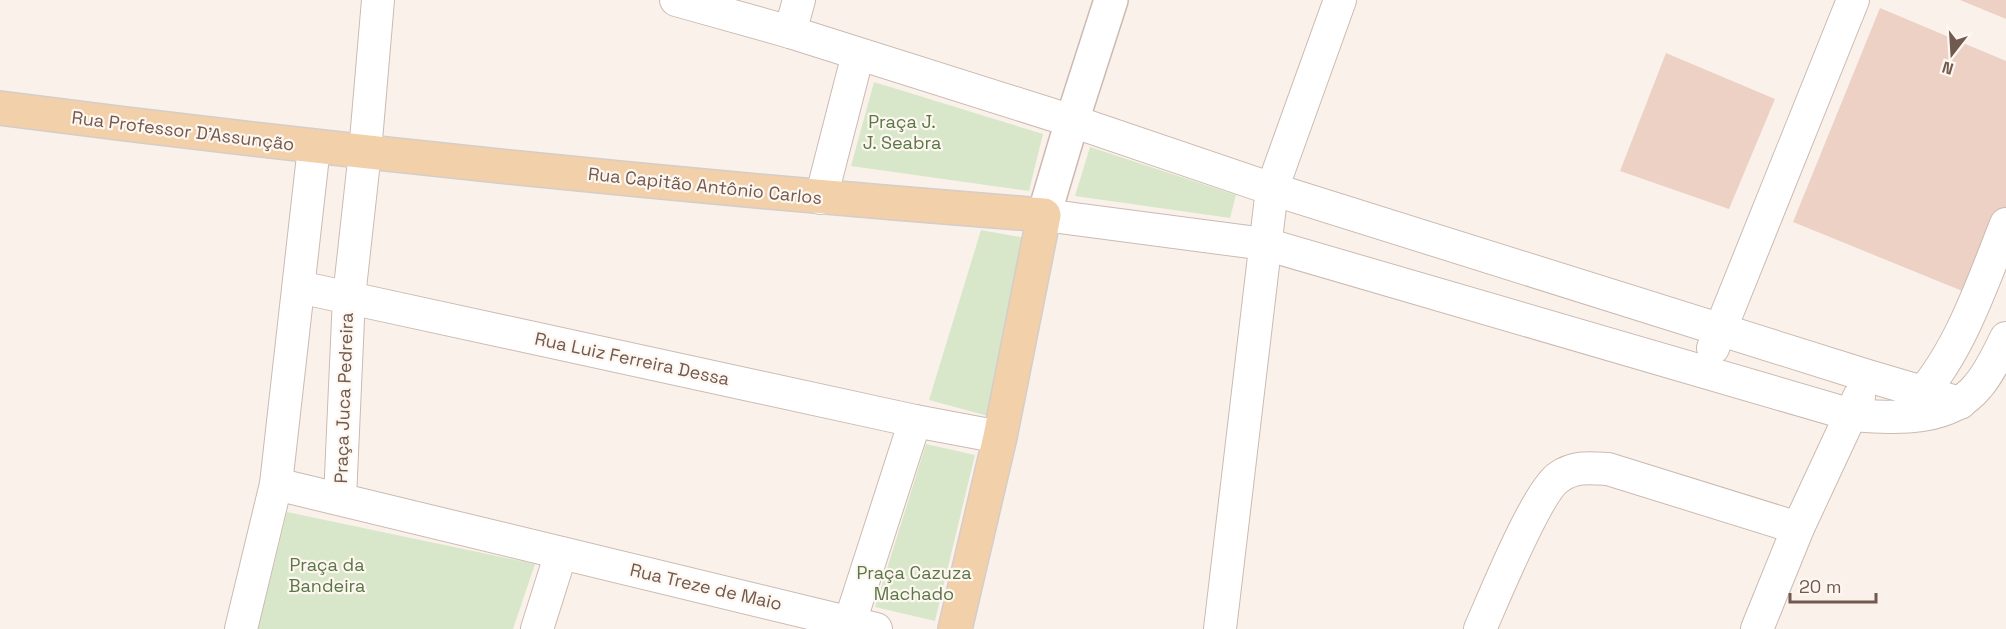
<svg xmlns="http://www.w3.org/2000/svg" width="2006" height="629" viewBox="0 0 2006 629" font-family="'Space Grotesk',sans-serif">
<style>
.green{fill:#d8e7c9}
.building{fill:#ecd1c4}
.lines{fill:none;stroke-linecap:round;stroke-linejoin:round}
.minor-casing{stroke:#cbbab1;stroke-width:34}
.tertiary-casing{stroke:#cbbab1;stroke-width:36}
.primary-casing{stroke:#d5cdca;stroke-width:36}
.minor{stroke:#fff;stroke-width:32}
.tertiary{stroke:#fff;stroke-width:33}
.primary{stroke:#f1d0aa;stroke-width:33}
.labels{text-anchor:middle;stroke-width:4.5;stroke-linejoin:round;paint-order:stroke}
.park-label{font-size:18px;fill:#5b7749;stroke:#fdf7f0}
.street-label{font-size:18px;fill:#725950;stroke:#fdf7f0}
</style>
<rect width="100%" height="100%" fill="#faf2ea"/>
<!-- green -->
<g class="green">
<path d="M874,82l169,52 -14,57 -178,-25z"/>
<path d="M1090,147l146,48 -6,23 -155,-22z"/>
<path d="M981,230l44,8 -37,178 -59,-16z"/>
<path d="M926,444l49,11 -40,166 -60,-14z"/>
<path d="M287,512l248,52 -22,65h-255z"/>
</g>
<!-- building -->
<g class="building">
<path d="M1960,0h46v19z"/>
<path d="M1880,8l126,53v153l-29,83 -184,-75z"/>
<path d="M1666,53l109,46 -46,110 -109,-38z"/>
</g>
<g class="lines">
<defs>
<g id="minor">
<path d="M676,0l114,32 282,89 200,68 596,187 92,27"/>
<path d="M790,32l9,-32"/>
<path d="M821,198l37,-144"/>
<path d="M1044,215l221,29 587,171c42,3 96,8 126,-29 12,-14 20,-32 28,-48"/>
<path d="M299,287l616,134 85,16"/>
<path d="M1713,348l140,-348"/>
<path d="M1910,406c47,-45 72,-122 96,-182"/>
<path d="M276,484l600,145"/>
<path d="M340,498l9,-201 16,-145 13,-152"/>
<path d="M850,622l65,-201"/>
<path d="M241,629l35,-145 38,-337"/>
<path d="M537,629l24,-76"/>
<path d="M1220,629l52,-440 68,-189"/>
<path d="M1480,629c13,-29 57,-138 79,-152 16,-11 31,-9 49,-8l190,59"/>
<path d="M1757,629l41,-101 61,-131"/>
</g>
<path id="tertiary" d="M1044,215l28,-94 39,-121"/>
<path id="primary" d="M0,108c347,45 695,80 1044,107l-44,222 -45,192"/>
</defs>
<!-- minor casing -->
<use href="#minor" class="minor-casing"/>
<!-- tertiary casing -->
<use href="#tertiary" class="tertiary-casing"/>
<!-- primary casing -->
<use href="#primary" class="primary-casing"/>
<!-- minor -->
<use href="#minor" class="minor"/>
<!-- tertiary -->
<use href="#tertiary" class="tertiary"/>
<!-- primary -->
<use href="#primary" class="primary"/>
</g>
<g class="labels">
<!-- park labels -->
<g class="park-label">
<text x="902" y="128">Praça J.<tspan x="902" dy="21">J. Seabra</tspan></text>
<text x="327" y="571">Praça da<tspan x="327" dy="21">Bandeira</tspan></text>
<text x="914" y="579">Praça Cazuza<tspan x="914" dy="21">Machado</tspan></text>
</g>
<!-- street labels -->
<g class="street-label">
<text transform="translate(183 131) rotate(7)" y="6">Rua Professor D'Assunção</text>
<text transform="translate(705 186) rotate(6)" y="6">Rua Capitão Antônio Carlos</text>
<text transform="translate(632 359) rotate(12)" y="6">Rua Luiz Ferreira Dessa</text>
<text transform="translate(344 398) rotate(-88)" y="6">Praça Juca Pedreira</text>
<text transform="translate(706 587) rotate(13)" y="6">Rua Treze de Maio</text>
</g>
</g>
<!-- north arrow -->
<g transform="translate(1952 54) rotate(197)" stroke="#fdf7f0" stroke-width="4.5" paint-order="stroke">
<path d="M0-4.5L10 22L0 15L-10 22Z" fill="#725950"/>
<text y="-9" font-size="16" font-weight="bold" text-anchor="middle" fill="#725950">N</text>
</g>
<!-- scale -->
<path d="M1790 593v9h86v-9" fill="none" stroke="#725950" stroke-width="3"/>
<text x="1799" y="593" font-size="18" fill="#725950" stroke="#fdf7f0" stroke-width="4.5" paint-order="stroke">20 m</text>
</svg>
